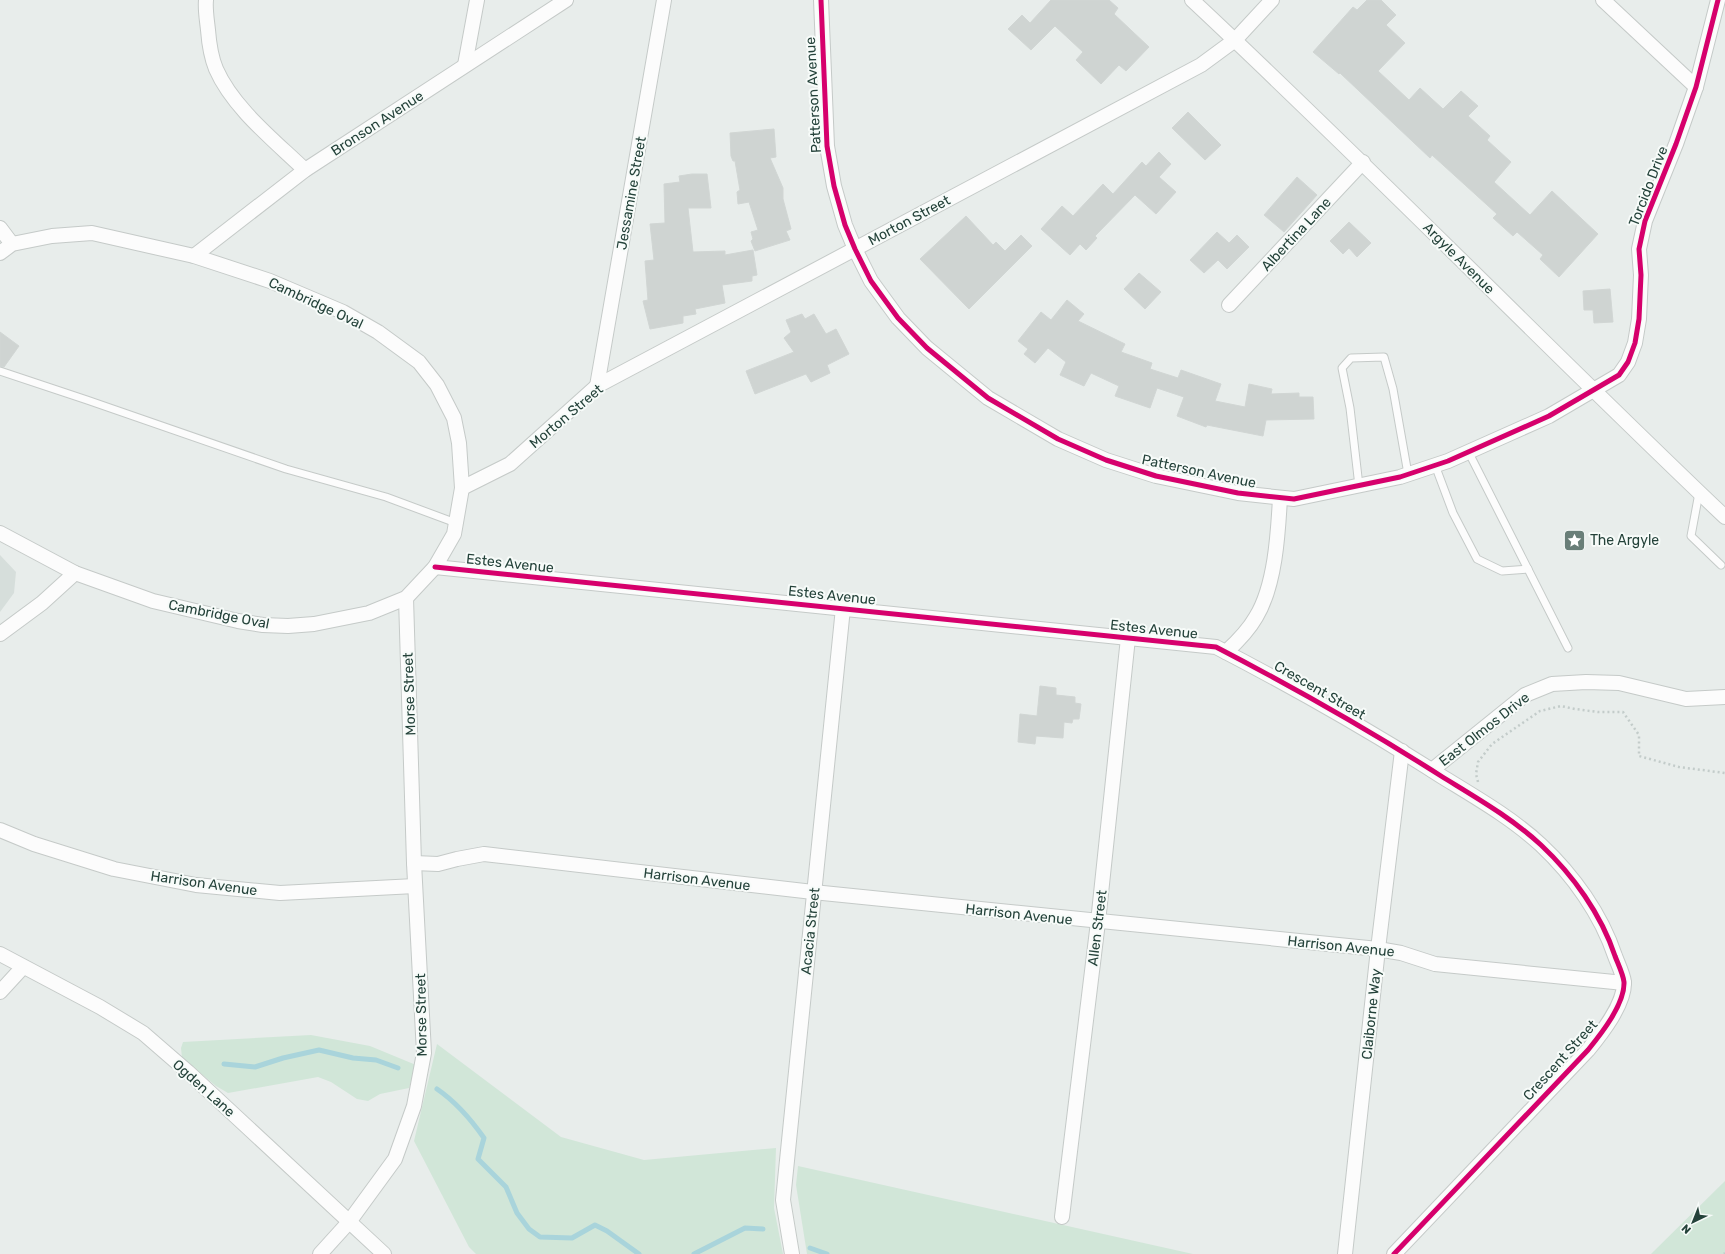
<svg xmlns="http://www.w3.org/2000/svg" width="1725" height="1254" viewBox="0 0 1725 1254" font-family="Rubik,sans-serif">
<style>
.built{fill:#d6dedb}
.green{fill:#d1e6d8}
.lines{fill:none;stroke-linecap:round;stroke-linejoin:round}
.stream{stroke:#a9d4db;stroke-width:5}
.building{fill:#cfd4d2;stroke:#d1d6d4}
.service-casing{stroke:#c5cac8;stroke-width:9}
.minor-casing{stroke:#c5cac8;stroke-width:16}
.path{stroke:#c3ccca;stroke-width:2.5;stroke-dasharray:2 3;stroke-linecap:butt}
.service{stroke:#fcfcfc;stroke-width:7}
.minor{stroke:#fcfcfc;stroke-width:14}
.cycleway-casing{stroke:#f7fbf9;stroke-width:8}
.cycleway{stroke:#d6006c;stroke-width:5}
.labels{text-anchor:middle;stroke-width:4;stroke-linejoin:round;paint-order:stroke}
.street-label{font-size:14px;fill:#24423a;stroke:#f7fbf9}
.poi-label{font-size:14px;fill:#24423a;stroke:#f7fbf9;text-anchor:start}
</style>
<rect width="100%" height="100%" fill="#e8edeb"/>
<!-- built -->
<path class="built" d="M0,555l16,17 -2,21 -14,19z"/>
<!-- green -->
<g class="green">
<path d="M311,1035l59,11 46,19 -7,23 -29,6 -12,7 -11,-2 -26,-17 -13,-5 -90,16 -12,-7 -34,-28 -1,-10 2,-6z"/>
<path d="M437,1044l124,93 83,23 132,-12 -2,60 9,46h-307l-7,-7 -55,-106z"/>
<path d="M798,1166l395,88h-386l-11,-69z"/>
<path d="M1725,1181v73h-74z"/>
</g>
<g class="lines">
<!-- stream -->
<g class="stream">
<path d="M224,1064l31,3 28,-9 36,-8 34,8 23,2 22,8"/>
<path d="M437,1089c19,13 33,29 47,49l-6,21 28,28 11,26 12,16 11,8 32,1 23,-13 12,6 32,23"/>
<path d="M810,1248l17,6"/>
<path d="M694,1254l51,-26 18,1"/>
</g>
</g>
<!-- building -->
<g class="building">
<path d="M1051,0h58l9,8 -4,6 35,33 -23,24 -7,-6 -18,19 -25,-24 7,-8 -28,-26 -24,24 -23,-21 14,-14 8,8z"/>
<path d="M1367,0h14l15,15 -10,10 19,18 -27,28 31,29 11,-12 23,21 18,-18 17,15 -10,10 22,20 -3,4 24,22 -17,20 36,33 22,-24 46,43 -39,43 -19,-18 3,-4 -26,-23 -4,4 -20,-18 4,-4 -65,-59 -2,3 -90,-85 -1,1 -26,-22 40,-45 4,3z"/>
<path d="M1188,112l33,33 -16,15 -33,-32z"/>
<path d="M774,129l2,28 -6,1 13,30v11l8,30 -5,2 4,9 -35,11 -4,-10 2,-2 -2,-7 7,-2 -9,-28 -11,2 -1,-12 3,-2 -5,-29h-2l-2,-5 -1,-23z"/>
<path d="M1159,152l12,12 -12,13 17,15 -20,22 -21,-19 -40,41 2,2 -11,12 -6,-6 -10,11 -29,-26 21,-23 11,10 30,-32 10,10 29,-32 4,4z"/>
<path d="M692,174h15l4,34h-23l5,44 32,-1v4l28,-5 4,25 -5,1v5l-30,4 3,18 -30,6 1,5 -13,2v7l-33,6 -7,-28 5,-1 -3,-39 9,-1 -4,-36 15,-1 -1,-39 16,-2 -1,-6z"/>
<path d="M1297,177l20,18 -33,37 -20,-17z"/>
<path d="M966,216l27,29 3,-3 9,9 16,-16 11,11 -63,63 -49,-50z"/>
<path d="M1349,222l22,21 -14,14 -8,-9 -6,6 -13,-13z"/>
<path d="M1217,232l12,11 8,-8 12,12 -22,22 -9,-9 -14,13 -14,-13z"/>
<path d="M1139,273l22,19 -16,17 -21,-20z"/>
<path d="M1610,289l3,33 -19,1 -1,-13h-9l-1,-19z"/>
<path d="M1067,300l17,14 -6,7 47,23 -4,8 31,11 -2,6 28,9 3,-8 40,14 -6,17 30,6 4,-23 23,5 -1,5 28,-1v4h14l1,22 -48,1 -3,16 -56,-11 -1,2 -29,-11 7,-19 -27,-9 -7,20 -35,-12 4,-10 -28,-13 -7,13 -24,-11 6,-13 -18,-14 -13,15 -11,-9 4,-5 -10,-8 23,-29 10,8z"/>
<path d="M802,314l3,5 9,-5 12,20 10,-5 13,25 -22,11 3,8 -19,9 -5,-8 -51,20 -9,-23 48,-19 -10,-14 7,-6 -5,-12z"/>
<path d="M0,332l19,14 -15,21 -4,-1z"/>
<path d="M1040,686l16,2v7l19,2v6l6,1 -2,15h-6l-1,4 -8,-1 -1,16 -27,-2 -1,8 -17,-2 2,-28 17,2z"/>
</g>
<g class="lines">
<defs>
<g id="service">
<path d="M0,371l87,29 199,69 100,28 70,26"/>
<path d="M1468,451l100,197"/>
<path d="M1435,465l18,48 24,46 25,12 26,-2"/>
<path d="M1359,486l-9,-78 -8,-40 9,-10 33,-1 9,32 15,85"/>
<path d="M1699,493l-8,43 30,29"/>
</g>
<g id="minor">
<path d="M206,0c-1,10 1,20 2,30 1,13 3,27 8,39 17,39 59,72 89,101"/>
<path d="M821,0l6,146 7,40 11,39 10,24 16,32 27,37 29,30 61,50 70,41 48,21 50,16 82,17 56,6 106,-22 48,-16 101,-45 70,-41 9,-13 7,-19 4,-24 2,-44 -2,-26 6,-28 31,-77 20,-57 22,-87"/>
<path d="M1192,0c181,169 354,347 533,517"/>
<path d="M1603,0l93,87"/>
<path d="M465,65l12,-65"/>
<path d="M0,228l12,16"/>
<path d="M0,253l12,-9 40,-8 40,-3 102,23 76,25 73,31 35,20 41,30 18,23 17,33 5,25 3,45 -8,46 -19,33 -29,31 -37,15 -55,11 -26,2 -25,-1 -25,-4 -85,-20 -78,-28 -75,-40"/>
<path d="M194,256l111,-86 261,-170"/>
<path d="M1229,305l134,-143"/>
<path d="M597,386l67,-386"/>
<path d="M462,488l48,-24 87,-78 604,-321 34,-25 37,-40"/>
<path d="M435,567l781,80c77,40 153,83 225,129 34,21 71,42 100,69 32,30 60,69 74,111 3,8 8,18 9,26 1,22 -23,52 -36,68l-194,204"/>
<path d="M0,634l42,-31 33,-30"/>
<path d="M1226,652c11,-10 22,-21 30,-35 19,-31 22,-82 24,-119"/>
<path d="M1432,770l93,-75 27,-11 34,-2 33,1 67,16 39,-2"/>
<path d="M0,830l34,14 80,25 82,16 84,8 135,-7"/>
<path d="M414,863l24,1 19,-5 27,-5 329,38 565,57 23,4 34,11 189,19"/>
<path d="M0,954l100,53 43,26 45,39 196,182"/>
<path d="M0,992l23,-25"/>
<path d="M1062,1217l36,-295 30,-284"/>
<path d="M320,1254l29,-32 46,-63 19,-53 10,-53 -10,-190 -8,-265"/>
<path d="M792,1254l-9,-54 60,-592"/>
<path d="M1345,1254l33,-305 24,-198"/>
</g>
</defs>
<!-- service casing -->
<use href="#service" class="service-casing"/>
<!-- minor casing -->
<use href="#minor" class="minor-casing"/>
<!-- path -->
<g class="path">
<path d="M1478,782l-2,-8 2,-12 14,-18 48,-33 21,-5 14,3 23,3h25l16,23v21l40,11 46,6"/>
<path d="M1724,1254l1,-1"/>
</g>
<!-- service -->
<use href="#service" class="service"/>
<!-- minor -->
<use href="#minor" class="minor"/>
<defs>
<g id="cycleway">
<path d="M821,0l6,146 7,40 11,39 10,24 16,32 27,37 29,30 61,50 70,41 48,21 50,16 82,17 56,6 106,-22 48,-16 101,-45 70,-41 9,-13 7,-19 4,-24 2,-44 -2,-26 6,-28 31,-77 20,-57 22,-87"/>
<path d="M435,567l781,80c77,40 153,83 225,129 34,21 71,42 100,69 32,30 60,69 74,111 3,8 8,18 9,26 1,22 -23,52 -36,68l-194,204"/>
</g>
</defs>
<!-- cycleway casing -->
<use href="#cycleway" class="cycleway-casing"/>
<!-- cycleway -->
<use href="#cycleway" class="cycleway"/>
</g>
<!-- icons -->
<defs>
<symbol id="sight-square" viewBox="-11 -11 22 22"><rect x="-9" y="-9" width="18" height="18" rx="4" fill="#697e78" stroke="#f7fbf9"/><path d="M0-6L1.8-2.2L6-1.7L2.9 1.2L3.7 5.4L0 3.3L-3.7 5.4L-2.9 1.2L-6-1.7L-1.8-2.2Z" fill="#fff"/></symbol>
</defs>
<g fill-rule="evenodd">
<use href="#sight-square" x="1562" y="528" width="25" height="25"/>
</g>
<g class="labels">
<!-- street labels -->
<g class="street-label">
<text transform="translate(813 95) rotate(-93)" y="5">Patterson Avenue</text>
<text transform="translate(377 123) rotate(-33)" y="5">Bronson Avenue</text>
<text transform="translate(1648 186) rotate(-69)" y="5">Torcido Drive</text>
<text transform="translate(631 193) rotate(-80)" y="5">Jessamine Street</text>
<text transform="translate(909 220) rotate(-28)" y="5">Morton Street</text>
<text transform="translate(1296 234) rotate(-47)" y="5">Albertina Lane</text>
<text transform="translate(1459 258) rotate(45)" y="5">Argyle Avenue</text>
<text transform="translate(316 303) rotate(25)" y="5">Cambridge Oval</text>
<text transform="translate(566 416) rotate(-40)" y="5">Morton Street</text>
<text transform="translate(1199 471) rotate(12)" y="5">Patterson Avenue</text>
<text transform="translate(510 563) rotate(6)" y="5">Estes Avenue</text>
<text transform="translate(832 595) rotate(6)" y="5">Estes Avenue</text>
<text transform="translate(219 614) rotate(11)" y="5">Cambridge Oval</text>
<text transform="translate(1154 629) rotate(6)" y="5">Estes Avenue</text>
<text transform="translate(1320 690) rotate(30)" y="5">Crescent Street</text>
<text transform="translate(409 694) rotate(-92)" y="5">Morse Street</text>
<text transform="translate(1484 729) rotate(-38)" y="5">East Olmos Drive</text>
<text transform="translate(697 879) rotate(7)" y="5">Harrison Avenue</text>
<text transform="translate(204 883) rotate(8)" y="5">Harrison Avenue</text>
<text transform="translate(1019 914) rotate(6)" y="5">Harrison Avenue</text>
<text transform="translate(1097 928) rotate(-83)" y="5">Allen Street</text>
<text transform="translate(810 931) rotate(-84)" y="5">Acacia Street</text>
<text transform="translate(1341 946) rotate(6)" y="5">Harrison Avenue</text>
<text transform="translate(1371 1014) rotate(-84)" y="5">Claiborne Way</text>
<text transform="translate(421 1015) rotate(-91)" y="5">Morse Street</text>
<text transform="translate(1560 1060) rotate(-48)" y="5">Crescent Street</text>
<text transform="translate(204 1088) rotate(42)" y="5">Ogden Lane</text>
</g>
<!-- poi labels -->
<g class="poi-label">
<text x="1590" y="545">The Argyle</text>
</g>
</g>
<!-- north arrow -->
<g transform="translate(1693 1222) rotate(223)" stroke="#f7fbf9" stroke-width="3" paint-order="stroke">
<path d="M0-3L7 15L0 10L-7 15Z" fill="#24423a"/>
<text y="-6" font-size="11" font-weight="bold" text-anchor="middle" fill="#24423a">N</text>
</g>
</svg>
